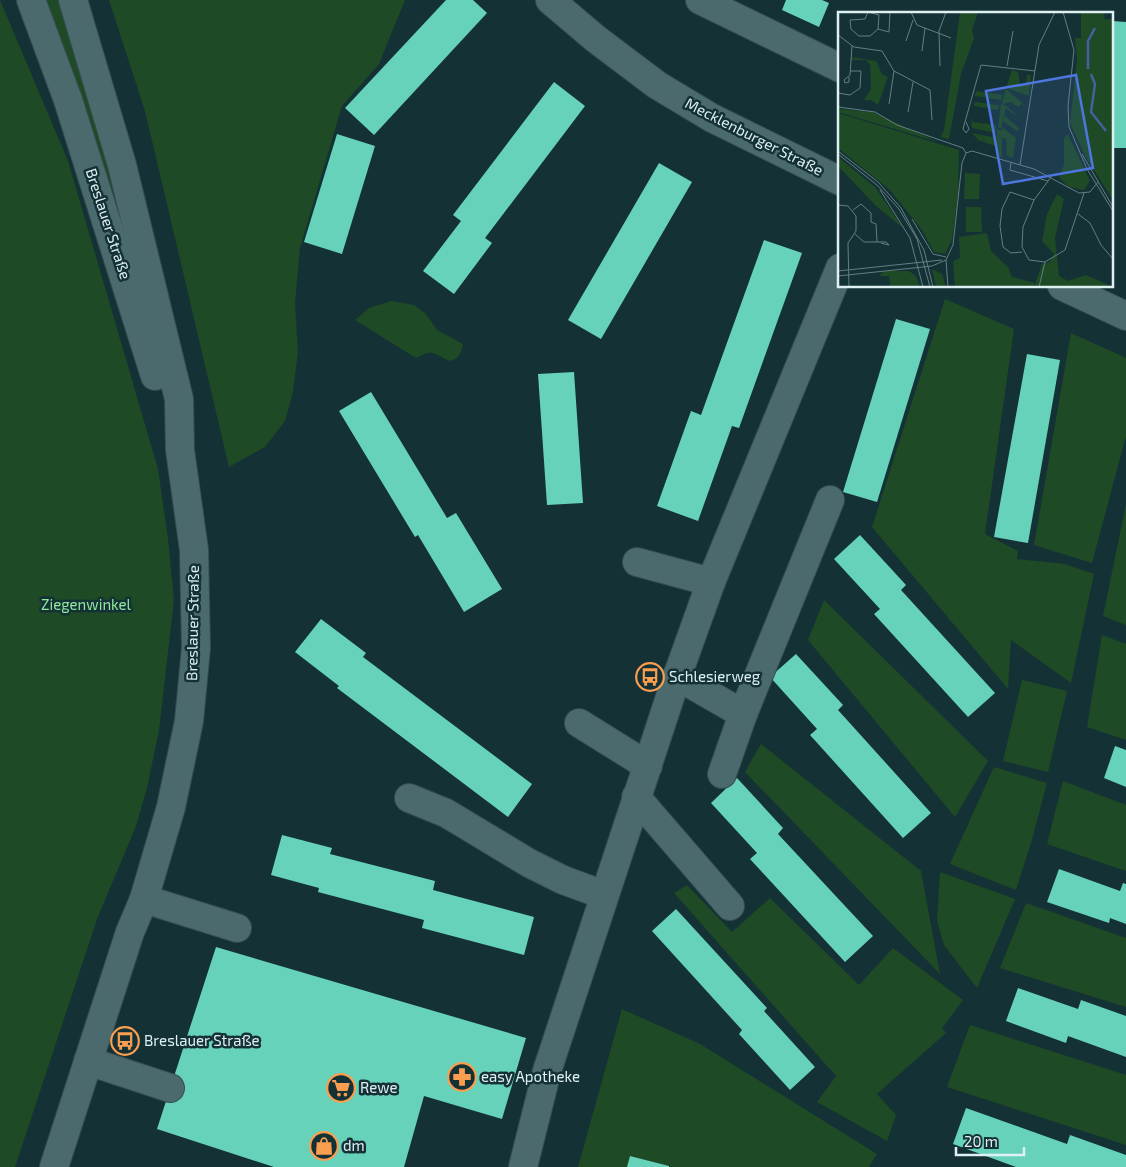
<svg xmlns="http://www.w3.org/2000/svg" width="1126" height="1167" viewBox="0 0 1126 1167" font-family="'Exo 2',sans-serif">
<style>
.green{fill:#1e4a25}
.building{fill:#67d2ba}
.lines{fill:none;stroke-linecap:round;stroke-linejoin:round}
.minor-casing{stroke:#364d50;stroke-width:30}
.minor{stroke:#4b6a6e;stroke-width:28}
.labels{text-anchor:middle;stroke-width:5;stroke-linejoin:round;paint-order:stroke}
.street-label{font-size:15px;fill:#dff0f3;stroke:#143236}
.park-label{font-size:15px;fill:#92e99c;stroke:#143236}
.poi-label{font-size:15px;fill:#dff0f3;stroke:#143236;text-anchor:start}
.inset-river{fill:none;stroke:#46609f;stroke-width:2.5}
.inset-road{fill:none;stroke:#657e82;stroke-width:1}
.view{fill:#4e76df;fill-opacity:0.15;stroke:#4e76df;stroke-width:2.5}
.inset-edge{fill:none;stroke:#dff0f3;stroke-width:2.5}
</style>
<rect width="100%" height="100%" fill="#143236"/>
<!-- green -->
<g class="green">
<path d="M0,0l68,161 90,308 10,70 6,61 -15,130 -12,58 -11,38 -39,93 -82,248h-15z"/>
<path d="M43,0h19l49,163 31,128z"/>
<path d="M109,0h296l-26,64 -37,42 -42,142 -5,55 3,49 -5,40 -8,29 -20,26 -36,20 -84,-356z"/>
<path d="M945,299l69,30 -29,205 33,17 -1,8 48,5 29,10 -23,109 -60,-43 -3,49 -136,-162z"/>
<path d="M392,301l22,4 12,9 11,16 26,14c-2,9 -4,15 -13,17 -17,-7 -16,-13 -34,-3l-61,-38 14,-12z"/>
<path d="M1071,333l55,25v78l-34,127 -58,-18z"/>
<path d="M1126,504v121l-23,-9z"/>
<path d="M824,600l164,161 -33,56 -147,-177z"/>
<path d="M1102,635l24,9v96l-39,-13z"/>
<path d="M1022,680l45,11 -19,81 -45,-11z"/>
<path d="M761,744l160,127 19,103 -195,-202z"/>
<path d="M994,767l53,16 -16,60 -15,47 -66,-26z"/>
<path d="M1063,781l63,24v66l-79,-27z"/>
<path d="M940,872l75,27 -38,89 -33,-43 -7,-24z"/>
<path d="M687,885l45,47 38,-34 89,87 34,-37 70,52 -21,28 4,5 -69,61 19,21 -9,26 -70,-39 19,-26 -162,-183z"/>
<path d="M1026,903l100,35v69l-126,-39z"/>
<path d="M622,1009l78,35 177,110 -8,13h-198l-40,-11 -4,11h-49z"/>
<path d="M970,1025l156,50v70l-179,-58z"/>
</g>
<!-- building -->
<g class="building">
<path d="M446,0h27l14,13 -113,122 -29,-27z"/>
<path d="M786,0h36l7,3 -10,24 -37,-17z"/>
<path d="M1112,21l14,1v126h-14z"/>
<path d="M554,82l31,24 -100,132 7,5 -38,51 -31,-23 38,-50 -8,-6z"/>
<path d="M337,134l38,12 -33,108 -38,-12z"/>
<path d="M659,163l33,19 -91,157 -33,-19z"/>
<path d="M764,240l38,13 -63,175 -7,-2 -34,95 -41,-15 34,-95 10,4z"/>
<path d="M896,319l34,10 -53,173 -34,-10z"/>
<path d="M1027,354l33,6 -32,183 -34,-6z"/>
<path d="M574,372l9,131 -36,2 -9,-131z"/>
<path d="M371,392l76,126 9,-5 46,76 -38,23 -46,-77 -3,2 -76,-126z"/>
<path d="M860,535l46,50 -5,5 94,103 -27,24 -94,-103 6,-5 -46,-50z"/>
<path d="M321,619l45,34 -3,4 169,127 -24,33 -171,-129 2,-2 -44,-34z"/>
<path d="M796,654l47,51 -5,5 93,103 -28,25 -93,-103 7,-6 -47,-52z"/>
<path d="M1115,746l11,4v37l-22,-9z"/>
<path d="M737,778l46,50 -5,6 95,102 -28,26 -95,-103 7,-6 -46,-50z"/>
<path d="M282,835l50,13 -2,6 105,27 -2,9 101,27 -10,38 -102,-27 2,-8 -106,-28 1,-4 -48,-13z"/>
<path d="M1059,869l61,22 3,-8 3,1v40l-16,-6 -1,5 -62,-21z"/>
<path d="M676,909l91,99 -3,3 51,56 -25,23 -51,-56 3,-4 -90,-99z"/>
<path d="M216,947l310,91 -24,81 -78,-23 -20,71h-130l-117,-38z"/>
<path d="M1018,988l60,21 3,-9 45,16v41l-58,-21 -2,7 -60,-22z"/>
<path d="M966,1108l101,36 3,-9 56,20v12h-110l-63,-23z"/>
<path d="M630,1156l39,10v1h-42z"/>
</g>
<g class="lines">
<defs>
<g id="minor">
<path d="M31,0l37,100 87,276"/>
<path d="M550,0l46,39 61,46 55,33 128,63"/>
<path d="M700,0l140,68"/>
<path d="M1062,286l64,30"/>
<path d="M637,562l74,20"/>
<path d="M677,676l66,38"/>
<path d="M579,723l69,43"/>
<path d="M722,774l21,-60 87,-214"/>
<path d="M636,797l94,109"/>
<path d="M409,798l37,15 83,50 34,17 41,15"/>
<path d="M144,899l93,29"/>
<path d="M88,1061l82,27"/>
<path d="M54,1167l76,-235 14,-33 27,-92 18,-86 7,-73 -2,-98 -14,-100 -1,-51 -57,-234 -49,-165"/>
<path d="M523,1167l24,-96 127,-386 37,-103 129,-314"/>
</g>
</defs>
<!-- minor casing -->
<use href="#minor" class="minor-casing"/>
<!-- minor -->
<use href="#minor" class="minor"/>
</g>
<!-- icons -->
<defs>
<symbol id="bus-ring" viewBox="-11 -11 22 22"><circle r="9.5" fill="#143236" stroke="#fb9e50" stroke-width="1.5"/><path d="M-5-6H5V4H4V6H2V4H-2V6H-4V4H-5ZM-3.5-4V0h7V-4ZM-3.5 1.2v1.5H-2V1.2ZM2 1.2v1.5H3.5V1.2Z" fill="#fb9e50"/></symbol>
<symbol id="pharmacy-ring" viewBox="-11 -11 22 22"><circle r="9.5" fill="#143236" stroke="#fb9e50" stroke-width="1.5"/><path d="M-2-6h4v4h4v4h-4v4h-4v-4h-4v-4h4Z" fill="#fb9e50"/></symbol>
<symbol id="supermarket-ring" viewBox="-11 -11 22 22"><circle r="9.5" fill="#143236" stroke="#fb9e50" stroke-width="1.5"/><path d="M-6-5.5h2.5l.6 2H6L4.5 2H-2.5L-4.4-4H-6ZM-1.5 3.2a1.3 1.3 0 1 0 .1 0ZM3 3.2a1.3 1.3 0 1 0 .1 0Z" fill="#fb9e50"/></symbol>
<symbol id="shop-ring" viewBox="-11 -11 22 22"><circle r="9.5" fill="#143236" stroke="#fb9e50" stroke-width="1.5"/><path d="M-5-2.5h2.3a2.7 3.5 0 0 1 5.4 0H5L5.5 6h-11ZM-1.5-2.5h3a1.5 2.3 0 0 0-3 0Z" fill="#fb9e50"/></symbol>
</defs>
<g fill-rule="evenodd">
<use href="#bus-ring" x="634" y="661" width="32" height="32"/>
<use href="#bus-ring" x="109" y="1025" width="32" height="32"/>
<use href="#pharmacy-ring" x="446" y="1061" width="32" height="32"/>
<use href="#supermarket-ring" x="325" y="1072" width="32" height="32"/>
<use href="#shop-ring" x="308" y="1130" width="32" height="32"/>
</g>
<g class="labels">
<!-- street labels -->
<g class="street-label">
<text transform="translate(754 137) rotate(27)" y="5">Mecklenburger Straße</text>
<text transform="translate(108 224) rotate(72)" y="5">Breslauer Straße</text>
<text transform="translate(193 623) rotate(-89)" y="5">Breslauer Straße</text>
</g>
<!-- park labels -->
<g class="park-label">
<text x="86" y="610">Ziegenwinkel</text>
</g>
<!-- poi labels -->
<g class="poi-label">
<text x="669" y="682">Schlesierweg</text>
<text x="144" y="1046">Breslauer Straße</text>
<text x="481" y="1082">easy Apotheke</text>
<text x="360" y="1093">Rewe</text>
<text x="343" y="1151">dm</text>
</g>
</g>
<!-- overview -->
<g transform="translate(838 12)">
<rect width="275" height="275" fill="#143236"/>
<path d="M122,0h18l-6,18 2,8 -13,36 -12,65 -9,-2 4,-7zM243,0h23l1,8 8,-2v182l-28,-44 -15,-33 7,-64 -2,-21h6zM13,45l25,4 6,13 6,3 -10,28 -7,-5h-7l7,-11 -1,-24 -4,-5h-15zM174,58l6,2 2,12h6l1,-9h4l-2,21 -23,-8zM168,77l20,17 -5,-2 -3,3 -8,-5 -6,2 17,15 -16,-11v4l-5,-1 5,1 -2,8 2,-4 14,12 -1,4 -15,-11 -2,7h-3l3,-25 4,3 -3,-4zM138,79l26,4 -1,5 -26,-4zM137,90l24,3 -1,5 -24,-4zM0,97l34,3 66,30 -100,-30zM0,101l121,37 -1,44 -6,46 -7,14 -11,-2 -12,-22 -32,-40 -52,-42zM133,106l2,4 23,3v8l-24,-5zM164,115l14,11 -3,20 -6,-2 -1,-17 -3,-1h-3l2,1v18l-6,-2 1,-26 5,2zM134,121l20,4 4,-3 -1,12 -17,-6zM230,122l22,47 -6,9 -15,-3 -10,-9 5,-14v-26zM0,145l37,30 28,41 -27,-22 -38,-40zM127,161l15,1 -1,25h-15zM219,182l7,5 -9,39 4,38 9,5 18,-6 27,12h-79l8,-23 8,-2 4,-8 -12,-13 5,-27zM128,195h15l1,25h-16zM149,221l4,18 17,16 4,10 23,6 -2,4h-78l-2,-26 7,-3 -1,-21zM94,257l10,5 4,13h-10zM46,259h25l7,5 4,11h-30l-1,-11h-10z" fill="#1e4a25"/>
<path class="inset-river" d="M250,57v-28l7,-13M253,62l4,10 -4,28 15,19"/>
<path class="inset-road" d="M30,0l11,3 -1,14 -8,7h-11l-8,-7 -1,-9 15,-1zM73,0l6,13 34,13M225,0l11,38 -6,56 1,21 18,42 26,42M40,17l11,3 1,-20M0,23l16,12 28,4 12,20 36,19 2,30M68,29l7,-21M84,39l3,-23M102,54l-1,-35 7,-19M169,54l6,-35M11,65v5l-4,1 -1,-3 6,-5 2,-29M0,81l12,2 10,-7 1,-17h-11M51,92l5,-33M0,95l37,5 22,13 66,23 3,5M70,100l5,-30M128,110l3,7 -3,4 -3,-4 18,-64 54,6M0,139l40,31 23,26 23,42 9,37M128,141l6,-2 62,18 45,24 11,-1 8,-10M0,142l39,31 22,24 18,30 13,48M244,142l31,53M173,150l-1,8 38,11M182,153l19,-120 16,-33M213,165l-17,23 -11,27 -1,20 7,13 16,2 20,-12 19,-57M42,178l30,48 13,49M0,193l10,1 8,10v15l-8,12 1,44M15,198l8,-6 10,9v9l5,2 1,18M240,202l12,9 11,22 12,14M74,207l21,35 13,3M17,222l9,8h22l3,3 -8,-2M184,240l-11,1 -8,-6 -3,-21 2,-17 8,-17 24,8M108,248l2,27M0,259l104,-11M0,264l94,-10 14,-6 7,-15 9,-82 4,-10M201,275l6,-25"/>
<path class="view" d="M238,63l17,93 -90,16 -17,-93z"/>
<rect width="275" height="275" class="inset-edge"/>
</g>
<!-- scale -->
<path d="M956 1147v8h68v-8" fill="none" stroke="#dff0f3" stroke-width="2.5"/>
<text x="964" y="1147" font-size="15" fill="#dff0f3" stroke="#143236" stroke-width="4" paint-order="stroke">20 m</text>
</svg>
